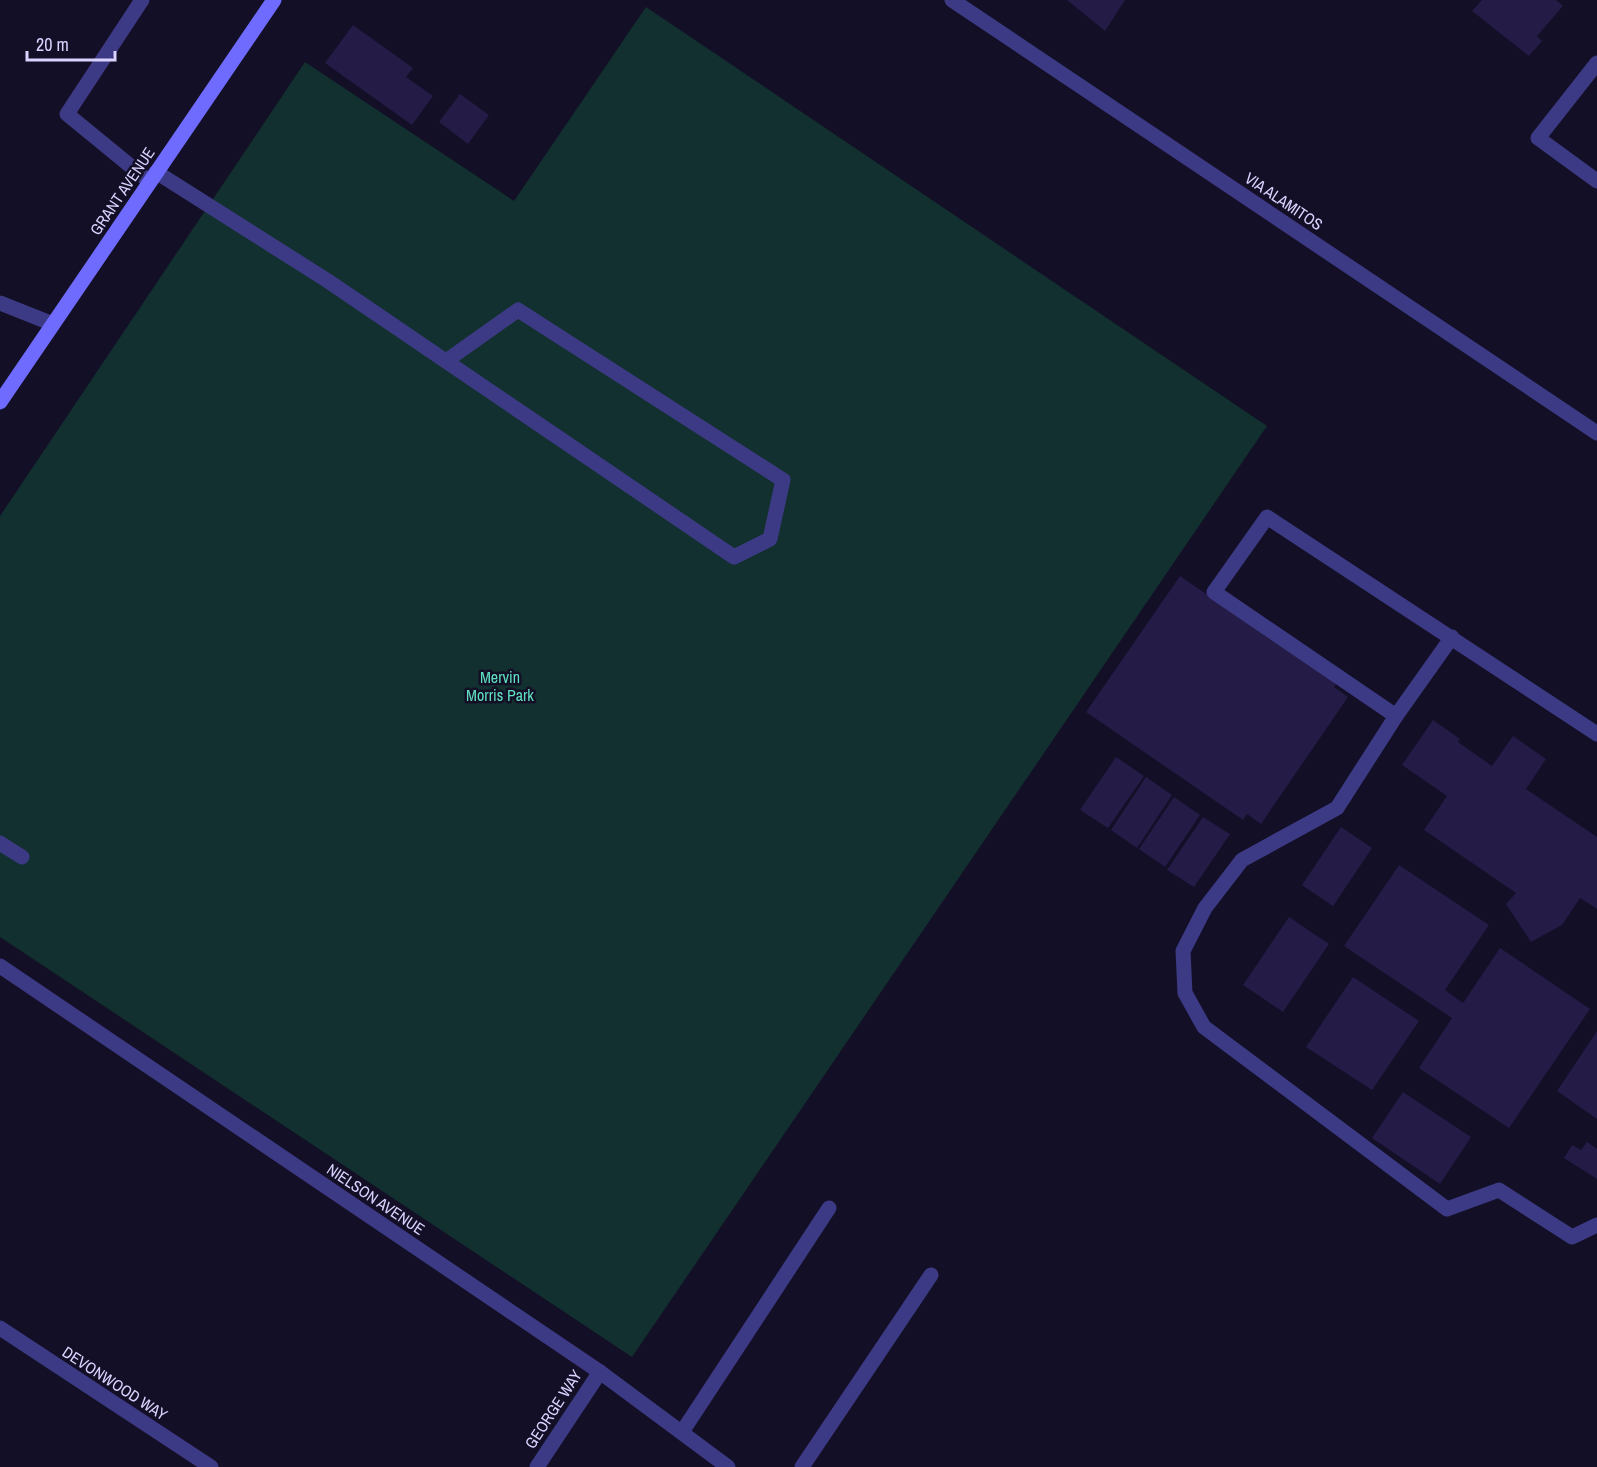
<svg xmlns="http://www.w3.org/2000/svg" width="1597" height="1467" viewBox="0 0 1597 1467" font-family="'Archivo Narrow',sans-serif">
<style>
.green{fill:#12302f}
.building{fill:#241b47}
.lines{fill:none;stroke-linecap:round;stroke-linejoin:round}
.service{stroke:#3d3a85;stroke-width:15}
.minor{stroke:#3d3a85;stroke-width:15}
.tertiary{stroke:#3d3a85;stroke-width:15}
.secondary{stroke:#6f6bff;stroke-width:15}
.labels{text-anchor:middle;stroke-width:5;stroke-linejoin:round;paint-order:stroke}
.street-label{font-size:16px;fill:#d9d4ff;stroke:#130f26}
.park-label{font-size:16px;fill:#5fe0c0;stroke:#130f26}
</style>
<rect width="100%" height="100%" fill="#130f26"/>
<!-- green -->
<path class="green" d="M646,7l621,419 -635,931 -632,-420v-421l305,-454 209,139z"/>
<!-- building -->
<g class="building">
<path d="M1067,0h58l-20,31z"/>
<path d="M1482,0h74l7,6 -26,30 5,5 -13,15 -57,-45z"/>
<path d="M353,25l60,43 -7,9 27,19 -21,29 -87,-62z"/>
<path d="M460,94l29,21 -21,29 -29,-22z"/>
<path d="M1180,576l157,107 -3,4 14,10 -87,127 -14,-10 -4,6 -157,-108z"/>
<path d="M1433,720l27,19 -2,3 34,24 21,-30 33,23 -20,30 71,48v72l-17,-11 -18,27 -31,17 -25,-38 10,-11 -92,-63 23,-34 -45,-31z"/>
<path d="M1116,757l28,19 -36,52 -28,-18z"/>
<path d="M1146,777l26,18 -35,53 -26,-18z"/>
<path d="M1174,797l26,18 -35,52 -26,-18z"/>
<path d="M1203,817l27,17 -36,53 -27,-17z"/>
<path d="M1341,827l31,21 -39,58 -31,-21z"/>
<path d="M1399,865l90,60 -44,65 18,13 37,-55 90,61 -81,119 -90,-60 33,-50 -108,-72z"/>
<path d="M1289,917l40,27 -46,68 -40,-27z"/>
<path d="M1353,977l66,44 -47,69 -66,-43z"/>
<path d="M1597,1031v88l-40,-28z"/>
<path d="M1403,1092l68,45 -31,47 -68,-46z"/>
<path d="M1587,1142l10,7v30l-33,-21 8,-13 9,5z"/>
</g>
<g class="lines">
<!-- service -->
<g class="service">
<path d="M142,0l-75,114 83,68"/>
<path d="M1597,63l-59,75 59,43"/>
<path d="M156,172l172,109 406,276 36,-18 13,-59 -265,-170 -72,51"/>
<path d="M0,303l53,21"/>
<path d="M1452,637l-56,79 -182,-124 53,-75 330,217"/>
<path d="M1396,716l-59,92 -95,52 -37,48 -22,43 2,42 19,34 243,182 52,-19 73,47 25,-12"/>
<path d="M0,843l22,14"/>
<path d="M682,1432l147,-224"/>
<path d="M802,1467l129,-192"/>
</g>
<!-- minor -->
<g class="minor">
<path d="M0,966l600,406 128,95"/>
<path d="M0,1328l211,139"/>
<path d="M537,1467l63,-95"/>
</g>
<!-- tertiary -->
<path class="tertiary" d="M952,0l645,433"/>
<!-- secondary -->
<path class="secondary" d="M0,402l274,-402"/>
</g>
<g class="labels">
<!-- street labels -->
<g class="street-label">
<text transform="translate(122 191) rotate(-56)" y="6">GRANT AVENUE</text>
<text transform="translate(1284 201) rotate(34)" y="6">VIA ALAMITOS</text>
<text transform="translate(376 1199) rotate(34)" y="6">NIELSON AVENUE</text>
<text transform="translate(115 1383) rotate(33)" y="6">DEVONWOOD WAY</text>
<text transform="translate(553 1409) rotate(-57)" y="6">GEORGE WAY</text>
</g>
<!-- park labels -->
<g class="park-label">
<text x="500" y="683">Mervin<tspan x="500" dy="18">Morris Park</tspan></text>
</g>
</g>
<!-- scale -->
<path d="M27 51v9h88v-9" fill="none" stroke="#d9d4ff" stroke-width="3"/>
<text x="36" y="51" font-size="18" fill="#d9d4ff" stroke="#130f26" stroke-width="4.5" paint-order="stroke">20 m</text>
</svg>
